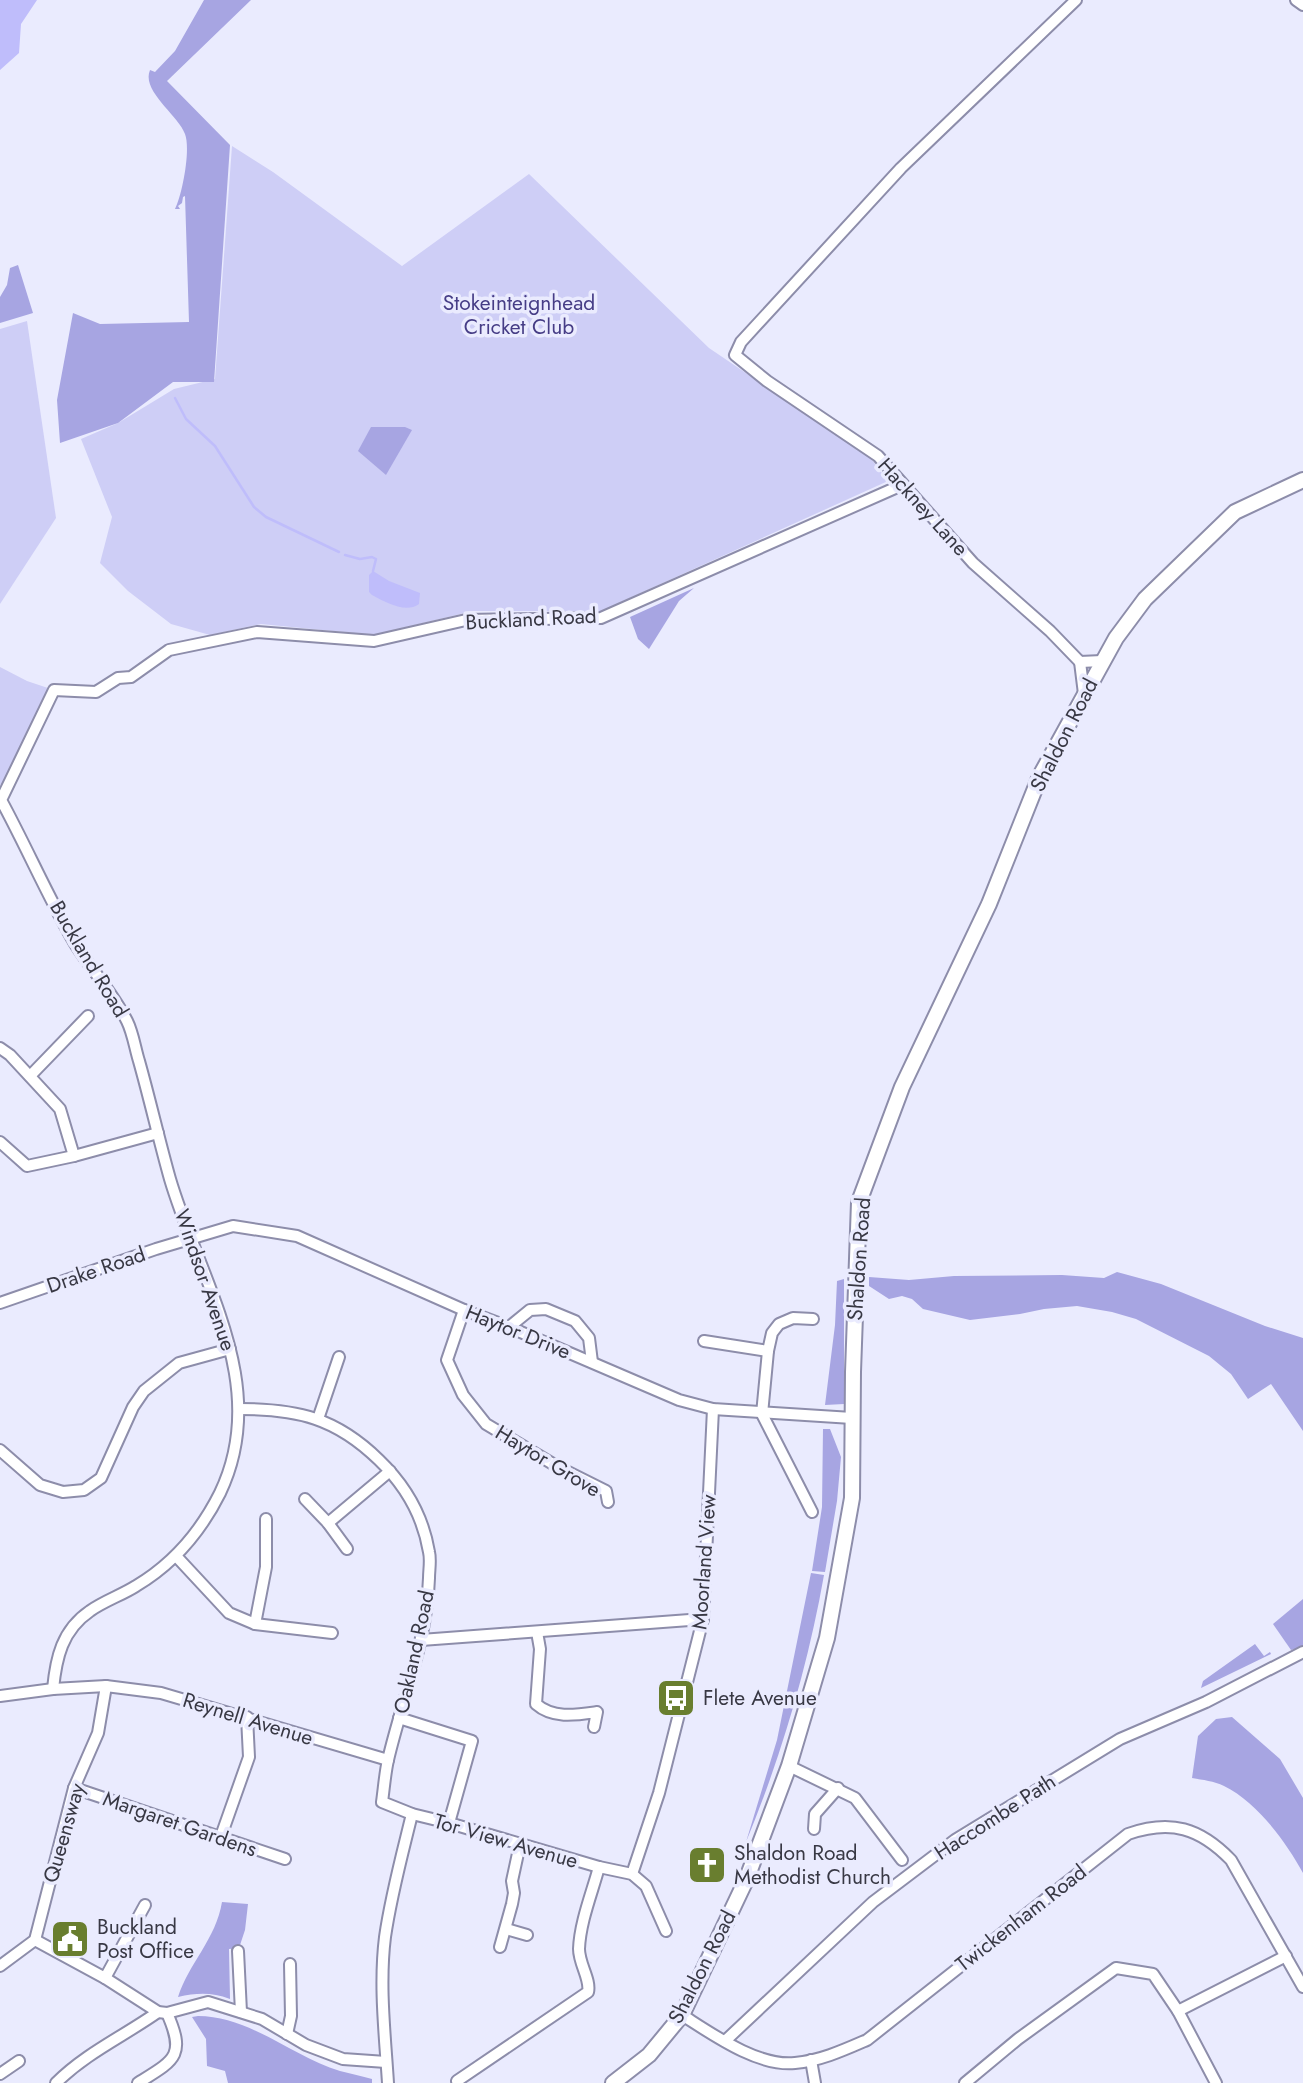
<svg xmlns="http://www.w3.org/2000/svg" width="1303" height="2083" viewBox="0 0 1303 2083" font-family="Jost,sans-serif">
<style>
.green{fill:#cecef6}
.forest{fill:#a7a5e2}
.water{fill:#bfbdfb}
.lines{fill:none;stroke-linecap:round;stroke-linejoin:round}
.stream{stroke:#bfbdfb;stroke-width:2.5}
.street-casing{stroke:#8d8daa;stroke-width:14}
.secondary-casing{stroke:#8d8daa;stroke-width:18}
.street{stroke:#fff;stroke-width:10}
.secondary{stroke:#fff;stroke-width:14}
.labels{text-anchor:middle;stroke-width:7;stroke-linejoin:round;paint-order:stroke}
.park-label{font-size:21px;fill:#463d86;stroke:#eaebfe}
.street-label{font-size:21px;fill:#383844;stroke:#eaebfe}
.poi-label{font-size:21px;fill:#383844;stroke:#eaebfe;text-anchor:start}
</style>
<rect width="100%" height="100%" fill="#eaebfe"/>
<!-- green -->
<g class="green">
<path d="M232,146l41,26 129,94 127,-92 180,174 160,108 19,25 -287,130h-128l-100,24 -112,-11 -51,11 -39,-11 -43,-33 -28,-28 12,-46 -31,-78 37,-16 56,-34 41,-10z"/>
<path d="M27,321l29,197 -56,86v-275z"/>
<path d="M0,667l27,14 27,9 -51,98 -3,-4z"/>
</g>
<!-- forest -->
<g class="forest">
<path d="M204,0h47l-84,81 63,64 -16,237h-41l-55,41 -58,20 -3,-43 16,-87 27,11 89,-2 -4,-126 -2,1 -1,6 -4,3 2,3h-5c7,-14 16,-59 10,-75 -7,-19 -44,-43 -35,-64l5,2 20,-21z"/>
<path d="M18,265l15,48 -33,10v-26l7,-12 3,-17z"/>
<path d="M371,427h34l7,3 -26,45 -28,-24z"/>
<path d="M694,588l-15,13 -30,48 -11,-10 -8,-22z"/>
<path d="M1117,1272l44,12 104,42 38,12v93l-32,-47 -23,15 -17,-25 -22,-18 -73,-37 -24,-7 -35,-6 -33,3 -24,5 -50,6 -47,-11 -11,-10 -10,-3 -13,3 -20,-13v-9l40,3 45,-4 108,-1 42,3z"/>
<path d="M844,1279v125l-19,1 10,-80 2,-44z"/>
<path d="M823,1429h7l11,28 -4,44 -12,71 -13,-1 10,-64z"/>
<path d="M811,1573l13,2c-16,91 -43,182 -78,267l31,-102z"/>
<path d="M1303,1599v48l-12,3 -18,-26z"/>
<path d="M1255,1644l9,12 6,-4 1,2 -70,34 2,-7z"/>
<path d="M1232,1717l48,42 23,39v75c-17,-31 -46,-71 -79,-87 -10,-5 -21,-6 -32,-8l6,-42 18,-17z"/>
<path d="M222,1902l26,2 -3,26 -6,18 -10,1 1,50c-19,-7 -33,-6 -52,-2 11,-34 38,-58 44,-95z"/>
<path d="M198,2016c52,0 95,41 142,55 11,3 22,5 32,8v4h-144l-3,-12 -18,-5 -1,-27 -14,-22z"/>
</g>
<!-- water -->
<g class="water">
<path d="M0,0h37l-16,24 -2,29 -19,17z"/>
<path d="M373,571l16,10 31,12 -1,11c-13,10 -34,-2 -47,-9l-3,-3v-17z"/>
</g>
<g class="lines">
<!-- stream -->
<g class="stream">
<path d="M175,398l11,21 29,27 39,61 12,10 73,35"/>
<path d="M345,555l15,4 12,-2 4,2 -3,12"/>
</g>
<defs>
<g id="street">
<path d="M1076,0l-175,168 -160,174 -6,13 32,26 111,75 95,107 77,68 30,31 22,-1"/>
<path d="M1296,0l7,5"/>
<path d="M1080,662l4,32"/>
<path d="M0,1048l10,7 50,54 14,47"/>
<path d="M30,1076l58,-60"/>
<path d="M0,1142l27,24 47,-10 84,-23"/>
<path d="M0,1303l156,-54 77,-23 64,10 167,74 45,17 170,73 34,9 139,9"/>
<path d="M464,1310l-17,50 16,35 23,29 72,43 48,24 2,11"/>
<path d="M509,1327l21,-17 16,-1 29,12 14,17 3,24"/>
<path d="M704,1341l64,10"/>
<path d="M239,1409c59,0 97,9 140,51 26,25 44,56 50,92 2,8 0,18 0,26 -2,63 -27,122 -41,182 -3,13 -4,28 -6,42l30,12 37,9 150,44 33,7 14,12 20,45"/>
<path d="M318,1419l21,-62"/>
<path d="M0,1450l40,35 23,7 21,-2 17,-12 32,-71 11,-16 35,-28 51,-14"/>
<path d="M305,1499l23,24 19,26"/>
<path d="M812,1512l-50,-98 6,-63 4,-18 7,-9 14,-6 20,1"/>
<path d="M328,1523l62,-52"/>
<path d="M176,1556l53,57 26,11 77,9"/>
<path d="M255,1624l11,-57v-48"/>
<path d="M537,1632l3,17 -4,55c17,15 40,11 61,8l-3,15"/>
<path d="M421,1640l282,-21"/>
<path d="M53,1689c3,-31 9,-59 37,-78 14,-10 32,-16 46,-25 37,-22 65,-55 84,-93 52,-108 -20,-212 -50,-314 -11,-39 -20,-79 -31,-118 -4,-13 -6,-28 -12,-40 -14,-28 -37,-53 -53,-79 -26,-45 -48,-96 -73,-142l53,-110 42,2 22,-14 13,-1 38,-27 88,-18 117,9 92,-21 135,-2 301,-133"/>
<path d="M0,1696l53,-7 53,-3 55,7 227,67"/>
<path d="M399,1718l73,23 -23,82"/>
<path d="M789,1766l66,32 47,62"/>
<path d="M74,1788l211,71"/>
<path d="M814,1829l1,-15 23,-26"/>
<path d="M220,1839l29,-82 -2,-40"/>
<path d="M632,1874l27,-81 44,-174 10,-210"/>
<path d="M506,1929l21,6"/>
<path d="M35,1940l70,38 53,34 9,1"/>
<path d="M500,1947l12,-43 2,-11 -2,-12 8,-37"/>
<path d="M238,1951l3,61"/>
<path d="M0,1966l35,-26 39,-152 24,-55 8,-47"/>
<path d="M105,1978l40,-73"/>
<path d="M1178,2011l38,72"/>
<path d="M167,2013l41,-11 54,17 44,26 37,14 43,3"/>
<path d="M682,2015c30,19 76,52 113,48 25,-2 49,-13 72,-23l261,-206c43,-15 72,-6 103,26l72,127"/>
<path d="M287,2034l4,-18 -1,-52"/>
<path d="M725,2041l148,-139 82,-62 165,-101 86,-37 97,-50"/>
<path d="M811,2060l4,23"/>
<path d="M0,2074l19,-13"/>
<path d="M457,2081l131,-89c3,-12 -9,-28 -9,-43 1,-27 13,-56 20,-82"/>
<path d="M56,2083c30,-30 68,-47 102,-71"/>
<path d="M138,2083c37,-23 48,-27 29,-70"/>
<path d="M388,2083c-3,-48 -9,-98 -3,-146 6,-42 17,-82 27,-123"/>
<path d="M965,2083l53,-44 98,-71 37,6 25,37 108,-55"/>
</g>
<path id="secondary" d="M613,2083l36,-28 33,-40 65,-137 42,-112 38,-128 25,-140 1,-126 6,-170 43,-115 87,-183 51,-128 76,-138 29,-39 90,-87 68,-32"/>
</defs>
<!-- street casing -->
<use href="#street" class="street-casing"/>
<!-- secondary casing -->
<use href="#secondary" class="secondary-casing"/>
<!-- street -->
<use href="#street" class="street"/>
<!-- secondary -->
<use href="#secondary" class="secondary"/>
</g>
<!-- icons -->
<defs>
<symbol id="bus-square" viewBox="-11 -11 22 22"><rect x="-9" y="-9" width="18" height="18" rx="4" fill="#697e2f" stroke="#eaebfe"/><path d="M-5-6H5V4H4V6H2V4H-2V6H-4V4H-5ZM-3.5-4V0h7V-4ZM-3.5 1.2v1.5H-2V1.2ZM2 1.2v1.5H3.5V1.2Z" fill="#fff"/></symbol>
<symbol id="church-square" viewBox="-11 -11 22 22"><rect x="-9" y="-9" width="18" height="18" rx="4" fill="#697e2f" stroke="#eaebfe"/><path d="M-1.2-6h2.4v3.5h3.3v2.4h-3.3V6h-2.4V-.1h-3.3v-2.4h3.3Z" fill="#fff"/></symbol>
<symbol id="civic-square" viewBox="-11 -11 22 22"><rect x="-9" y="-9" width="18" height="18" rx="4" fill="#697e2f" stroke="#eaebfe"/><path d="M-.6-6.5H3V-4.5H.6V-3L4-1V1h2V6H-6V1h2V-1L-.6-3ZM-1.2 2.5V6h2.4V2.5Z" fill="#fff"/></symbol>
</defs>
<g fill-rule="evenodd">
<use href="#bus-square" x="654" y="1676" width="44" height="44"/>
<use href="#church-square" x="685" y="1843" width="44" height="44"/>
<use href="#civic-square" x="48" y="1917" width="44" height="44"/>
</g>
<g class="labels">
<!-- park labels -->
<g class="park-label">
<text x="519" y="310">Stokeinteignhead<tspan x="519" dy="24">Cricket Club</tspan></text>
</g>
<!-- street labels -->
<g class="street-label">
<text transform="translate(923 507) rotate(48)" y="7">Hackney Lane</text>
<text transform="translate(531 619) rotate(-3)" y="7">Buckland Road</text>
<text transform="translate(1064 735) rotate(-63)" y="7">Shaldon Road</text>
<text transform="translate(89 959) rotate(59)" y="7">Buckland Road</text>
<text transform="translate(859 1259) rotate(-86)" y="7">Shaldon Road</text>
<text transform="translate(96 1270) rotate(-19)" y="7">Drake Road</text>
<text transform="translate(205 1280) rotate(71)" y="7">Windsor Avenue</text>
<text transform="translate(518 1332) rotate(22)" y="7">Haytor Drive</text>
<text transform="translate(548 1461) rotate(31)" y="7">Haytor Grove</text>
<text transform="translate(704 1562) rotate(-86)" y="7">Moorland View</text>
<text transform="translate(414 1652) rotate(-78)" y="7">Oakland Road</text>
<text transform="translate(248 1719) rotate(17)" y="7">Reynell Avenue</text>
<text transform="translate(995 1817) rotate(-33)" y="7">Haccombe Path</text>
<text transform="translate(180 1824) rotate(19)" y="7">Margaret Gardens</text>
<text transform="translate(64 1833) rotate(-74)" y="7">Queensway</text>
<text transform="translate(506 1841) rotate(16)" y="7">Tor View Avenue</text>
<text transform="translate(1021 1918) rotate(-38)" y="7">Twickenham Road</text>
<text transform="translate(702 1967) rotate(-63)" y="7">Shaldon Road</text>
</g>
<!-- poi labels -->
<g class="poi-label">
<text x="703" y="1705">Flete Avenue</text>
<text x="734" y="1860">Shaldon Road<tspan x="734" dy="24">Methodist Church</tspan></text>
<text x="97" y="1934">Buckland<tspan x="97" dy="24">Post Office</tspan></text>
</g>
</g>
</svg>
